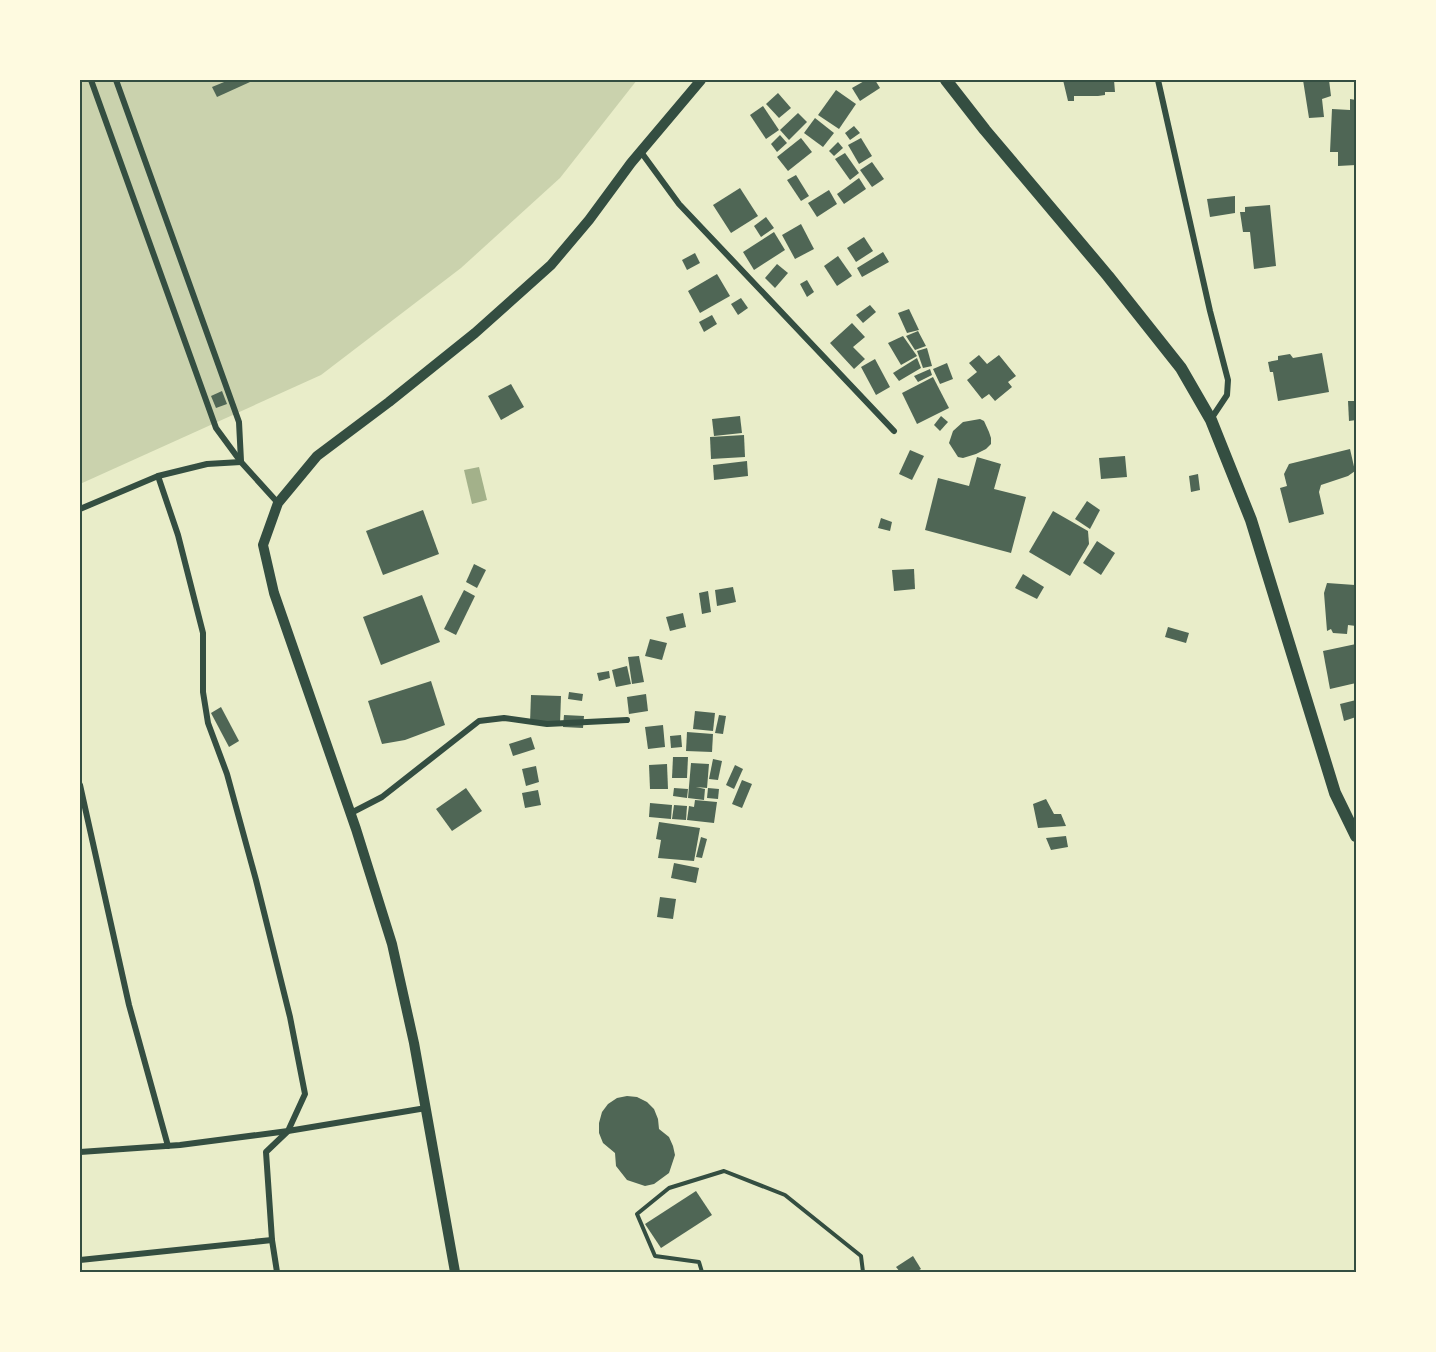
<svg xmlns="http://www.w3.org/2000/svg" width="1436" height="1352" viewBox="0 0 1436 1352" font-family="'Archivo Narrow',sans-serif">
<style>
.green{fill:#cad2ad}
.water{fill:#a3b18a}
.building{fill:#4f6655}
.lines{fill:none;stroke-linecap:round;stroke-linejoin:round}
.path{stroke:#344e41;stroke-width:4}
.minor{stroke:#344e41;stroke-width:6}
.tertiary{stroke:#344e41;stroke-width:10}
.secondary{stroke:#344e41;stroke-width:12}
.neatline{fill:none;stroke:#344e41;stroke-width:2}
</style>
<rect width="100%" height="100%" fill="#e9edc9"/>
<!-- green -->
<path class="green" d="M80,80h557l-77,98 -99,90 -140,107 -241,109z"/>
<!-- water -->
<path class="water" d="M479,467l8,33 -15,4 -8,-34z"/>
<!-- building -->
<g class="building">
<path d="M229,80h20l1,2 -33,15 -5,-10z"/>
<path d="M866,80h9l5,8 -20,13 -8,-13z"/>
<path d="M1063,80h51l1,12h-10v3l-7,1h-24v5h-6z"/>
<path d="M1303,80h26l2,16 -9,3 2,18 -15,1z"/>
<path d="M836,90l20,14 -17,25 -21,-14z"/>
<path d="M778,93l13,15 -12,10 -13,-14z"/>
<path d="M1350,99l6,1v65l-18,1v-14h-8l2,-43 18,1z"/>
<path d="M763,106l16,24 -13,9 -16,-24z"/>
<path d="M798,113l9,9 -18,18 -9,-10z"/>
<path d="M815,118l19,15 -11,14 -19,-14z"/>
<path d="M854,126l6,7 -10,7 -5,-7z"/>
<path d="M780,135l7,8 -10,9 -6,-8z"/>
<path d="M801,138l11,14 -24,19 -11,-14z"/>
<path d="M861,138l11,18 -13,8 -11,-19z"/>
<path d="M838,142l5,6 -9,8 -5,-5z"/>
<path d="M845,153l14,20 -9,7 -15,-21z"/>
<path d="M872,162l12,17 -12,8 -12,-17z"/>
<path d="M796,175l13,21 -8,5 -14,-21z"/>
<path d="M859,178l7,11 -22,15 -7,-10z"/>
<path d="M740,188l18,28 -27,17 -18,-28z"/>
<path d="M829,190l8,14 -20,13 -9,-14z"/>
<path d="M1235,196v17l-25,4 -3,-18z"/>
<path d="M1270,205l6,61 -22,3 -4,-37h-7l-3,-20h5v-5z"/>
<path d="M766,217l8,11 -13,9 -7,-11z"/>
<path d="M801,224l13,25 -19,10 -13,-24z"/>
<path d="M774,232l11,18 -31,20 -11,-18z"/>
<path d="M864,237l9,14 -17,11 -9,-14z"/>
<path d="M883,252l6,10 -27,15 -5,-9z"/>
<path d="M695,253l5,10 -13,7 -5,-10z"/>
<path d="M838,256l14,20 -15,10 -13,-20z"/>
<path d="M777,264l11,9 -13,15 -10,-10z"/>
<path d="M717,274l13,22 -30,17 -12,-22z"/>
<path d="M807,280l7,12 -7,5 -7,-13z"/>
<path d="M741,298l7,10 -10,7 -7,-11z"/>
<path d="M870,305l6,7 -13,11 -7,-8z"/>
<path d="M909,309l10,21 -12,3 -9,-20z"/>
<path d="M712,315l5,9 -13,8 -5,-10z"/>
<path d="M852,323l13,14 -12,10 12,12 -11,10 -24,-26z"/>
<path d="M918,331l8,15 -11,4 -9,-14z"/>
<path d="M903,336l14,20 -16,9 -13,-22z"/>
<path d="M927,348l5,18 -9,2 -6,-17z"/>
<path d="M1322,353l7,39 -51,9 -5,-29h-3l-2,-10 10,-2v-4l12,-2 3,4z"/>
<path d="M979,355l8,9 12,-9 17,21 -8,6 4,5 -17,14 -6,-7 -7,5 -15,-19 10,-8 -8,-9z"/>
<path d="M917,358l4,10 -22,13 -6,-8z"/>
<path d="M875,359l15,28 -14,8 -15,-28z"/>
<path d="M947,363l6,16 -13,5 -7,-15z"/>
<path d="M930,369l2,6 -14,7 -4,-6z"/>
<path d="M933,377l16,31 -32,16 -15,-31z"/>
<path d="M511,384l13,23 -23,13 -13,-24z"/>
<path d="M222,391l5,13 -11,4 -5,-12z"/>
<path d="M1348,401h8v19l-7,1z"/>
<path d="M740,416l2,17 -28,3 -2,-17z"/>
<path d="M941,416l7,6 -8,9 -6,-6z"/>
<path d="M980,419l4,2 5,11 2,6v6l-5,5 -10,5 -13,4 -5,-1 -9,-14 4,-12 10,-9z"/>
<path d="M744,435l1,22 -34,2 -1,-22z"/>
<path d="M1350,449l5,22 -7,5 -27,9 -2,7 5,22 -35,9 -9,-35 7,-2 -3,-12 5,-10z"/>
<path d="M910,450l14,6 -12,24 -13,-6z"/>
<path d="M1125,456l2,21 -26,2 -2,-21z"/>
<path d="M977,457l24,7 -7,25 32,8 -15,56 -86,-23 13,-52 31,8z"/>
<path d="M747,461l1,15 -34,4 -1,-15z"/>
<path d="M1198,474l2,16 -9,2 -2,-16z"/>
<path d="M1087,501l13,9 -10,19 -15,-10z"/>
<path d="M423,510l16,44 -56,21 -17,-44z"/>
<path d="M1053,511l35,20 1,13 -19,32 -41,-24z"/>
<path d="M881,518l11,4 -2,9 -12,-3z"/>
<path d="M1097,541l18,12 -14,22 -18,-12z"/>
<path d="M474,564l12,6 -9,18 -11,-6z"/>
<path d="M914,569l1,20 -21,2 -2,-21z"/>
<path d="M1023,574l21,13 -7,12 -22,-11z"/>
<path d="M1327,583l28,2 -1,22h2v19l-8,-1 -1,9 -14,-1 -2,-4 -4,2 -3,-38z"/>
<path d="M733,587l3,15 -19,4 -2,-16z"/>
<path d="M464,590l11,6 -19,39 -12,-6z"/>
<path d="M708,591l3,21 -9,2 -3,-21z"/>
<path d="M422,595l18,47 -59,23 -18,-48z"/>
<path d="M683,613l3,14 -16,4 -4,-14z"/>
<path d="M1168,627l21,6 -3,10 -21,-6z"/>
<path d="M650,639l17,4 -5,17 -17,-4z"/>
<path d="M1356,644v39l-26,6 -7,-38z"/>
<path d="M639,656l5,26 -12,2 -4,-27z"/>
<path d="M627,666l4,18 -15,3 -4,-17z"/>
<path d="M609,671l1,7 -11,3 -2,-8z"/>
<path d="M431,681l14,44 -40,15 -23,4 -14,-43z"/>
<path d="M569,692l14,2 -1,7 -14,-2z"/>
<path d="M646,694l2,17 -19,3 -2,-17z"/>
<path d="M531,695l30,1 -1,28 -30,-1z"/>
<path d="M1356,700v17l-12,4 -4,-17z"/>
<path d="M221,707l18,34 -10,6 -18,-34z"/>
<path d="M695,711l20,2 -2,18 -20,-2z"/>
<path d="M564,715l20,1 -1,12 -20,-1z"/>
<path d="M719,715l7,1 -3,18 -8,-1z"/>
<path d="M663,725l2,22 -17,2 -3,-22z"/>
<path d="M687,732l26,2 -1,18 -26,-1z"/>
<path d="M681,735l1,12 -11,1 -1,-12z"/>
<path d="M531,737l4,12 -22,7 -4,-12z"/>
<path d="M673,757h15l-1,21h-15z"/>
<path d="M713,759l9,2 -4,19 -9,-1z"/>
<path d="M691,763l18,1 -2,24 -11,-1 9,2 -1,11 -16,-2z"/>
<path d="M667,764l1,25h-18l-1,-24z"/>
<path d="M735,765l8,4 -9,20 -8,-4z"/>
<path d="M536,766l3,16 -13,4 -4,-17z"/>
<path d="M742,780l10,4 -10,24 -10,-4z"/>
<path d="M466,788l16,23 -30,20 -16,-22z"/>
<path d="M674,788l14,1 -1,9 -14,-2z"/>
<path d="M708,788l11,1 -1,10 -11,-1z"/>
<path d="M538,790l3,15 -16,3 -3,-15z"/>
<path d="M1046,799l8,15h7l5,12 -28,2 -5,-24z"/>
<path d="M695,800l22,2 -3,21 -27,-3 2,-14 5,1z"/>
<path d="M650,803l22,2 -1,14 -22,-2z"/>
<path d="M674,805l13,1 -1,14 -14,-1z"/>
<path d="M659,822l41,6 -6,33 -36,-3 3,-18 -5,-1z"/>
<path d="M1066,836l2,11 -17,3 -5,-12z"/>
<path d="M701,837l6,2 -5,19 -6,-1z"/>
<path d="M674,863l25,5 -3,15 -25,-5z"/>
<path d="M660,897l16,2 -3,20 -16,-2z"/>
<path d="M627,1096l10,1 10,5 7,7 4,10 1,10 10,8 4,9 2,9 -6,18 -15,11 -9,2 -18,-6 -11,-14 -1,-13 -12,-10 -4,-10v-10l3,-11 6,-8 9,-6z"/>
<path d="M696,1191l16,24 -51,33 -16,-24z"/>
<path d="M913,1256l8,13 -5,3h-16l-4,-5z"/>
</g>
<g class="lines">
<!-- path -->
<path class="path" d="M702,1272l-3,-10 -44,-6 -18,-42 32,-26 55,-17 61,24 76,61 2,16"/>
<!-- minor -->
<g class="minor">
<path d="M91,80l125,348 25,34 37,41"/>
<path d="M116,80l123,342 2,39"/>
<path d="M1158,80l52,231 18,69 -1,15 -16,24"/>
<path d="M641,152l38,52 215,227"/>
<path d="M80,509l78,-33 49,-12 34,-2"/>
<path d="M80,785l49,220 39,141"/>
<path d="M351,813l31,-16 97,-76 25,-3 43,6 80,-4"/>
<path d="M80,1152l100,-7 108,-14 17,-37 -15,-77 -34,-137 -29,-106 -19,-51 -5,-31v-59l-25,-98 -20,-59"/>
<path d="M80,1260l192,-20"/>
<path d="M277,1272l-5,-32 -6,-88 22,-21 138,-23"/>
</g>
<!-- tertiary -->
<path class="tertiary" d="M455,1272l-41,-229 -22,-99 -36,-115 -82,-236 -11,-48 15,-42 39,-47 72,-54 86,-69 76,-68 38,-45 42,-57 70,-83"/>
<!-- secondary -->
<path class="secondary" d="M946,80l39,50 123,146 73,92 30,52 40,100 84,273 21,43"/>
</g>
<!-- border -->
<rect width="1436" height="1352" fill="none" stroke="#fefae0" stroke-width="162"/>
<rect x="81" y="81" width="1274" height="1190" class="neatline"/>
</svg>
